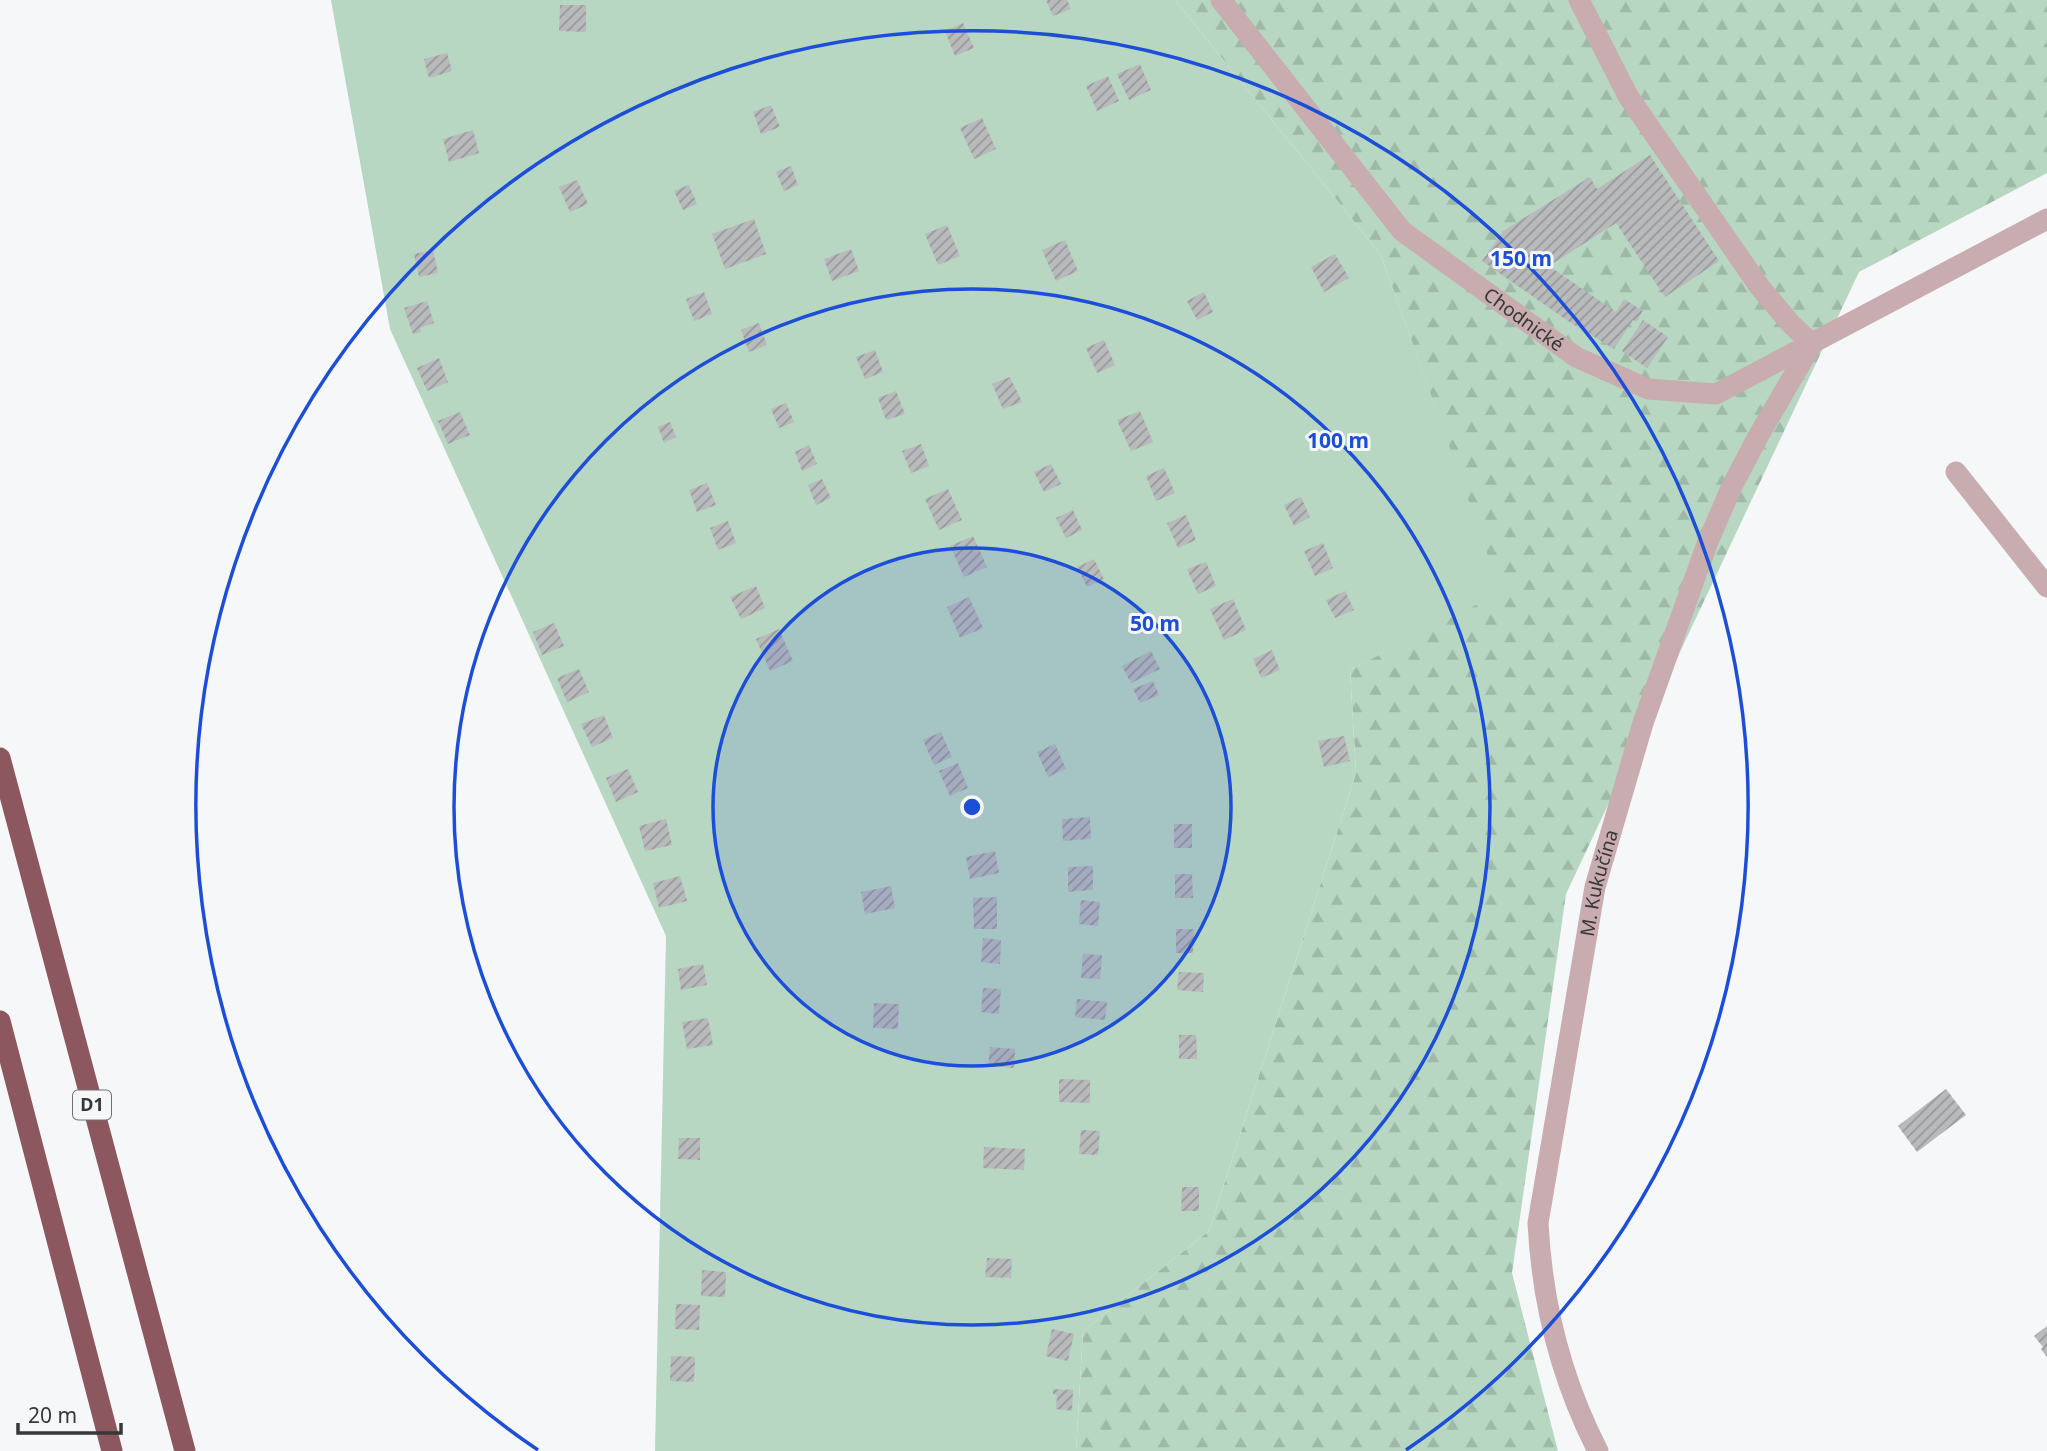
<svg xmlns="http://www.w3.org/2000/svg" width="2047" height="1451" viewBox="0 0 2047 1451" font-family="'Noto Sans',sans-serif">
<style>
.forest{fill:url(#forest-firs)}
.green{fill:#b7d7c2}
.building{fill:url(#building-hatch)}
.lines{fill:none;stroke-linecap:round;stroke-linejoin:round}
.minor{stroke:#c8acb0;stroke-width:21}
.highway{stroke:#8d575f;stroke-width:21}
.ring{fill:none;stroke:#1d4ed8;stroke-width:3.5}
.labels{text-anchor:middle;stroke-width:6;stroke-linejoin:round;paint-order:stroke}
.shield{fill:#f6f7f8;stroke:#707172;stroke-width:2}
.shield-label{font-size:18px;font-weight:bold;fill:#373738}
.street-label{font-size:19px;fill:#373738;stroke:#f6f7f8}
.centre{fill:#1d4ed8;stroke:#f6f7f8;stroke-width:3.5}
.ring-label{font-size:21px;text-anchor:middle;font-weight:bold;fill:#1d4ed8;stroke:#f6f7f8;stroke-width:6;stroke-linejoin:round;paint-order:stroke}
</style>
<defs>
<pattern id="forest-firs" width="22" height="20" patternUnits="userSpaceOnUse" patternTransform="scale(1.75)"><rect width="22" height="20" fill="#b7d7c2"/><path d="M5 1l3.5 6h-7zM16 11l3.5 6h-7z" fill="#9eb9a7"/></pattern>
<pattern id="building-hatch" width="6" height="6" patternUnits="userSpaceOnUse" patternTransform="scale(1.75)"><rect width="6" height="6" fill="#b9babc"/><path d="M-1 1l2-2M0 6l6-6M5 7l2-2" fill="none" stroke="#97989a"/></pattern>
</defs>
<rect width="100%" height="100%" fill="#f6f7f8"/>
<!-- forest -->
<path class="forest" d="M1175,0h872v173l-188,99 -293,622 -54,379 46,178h-482l7,-120 126,-100 147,-458 -6,-103 150,-79 -119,-336z"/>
<!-- green -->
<path class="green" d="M331,0h844l206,255 120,337 -151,78 6,103 -147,458 -126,100 -7,120h-421l11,-515 -276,-607z"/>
<!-- building -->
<g class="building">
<path d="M1046,0h21l4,9 -18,7z"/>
<path d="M560,5h26v27l-27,-1z"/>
<path d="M963,23l11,25 -19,8 -10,-25z"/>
<path d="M447,53l5,18 -23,7 -5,-19z"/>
<path d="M1140,64l11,26 -22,10 -12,-26z"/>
<path d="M1108,76l11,25 -22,10 -11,-25z"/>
<path d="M771,105l9,22 -19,7 -8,-22z"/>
<path d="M982,118l14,31 -22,10 -14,-31z"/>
<path d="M473,130l6,23 -30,9 -6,-23z"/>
<path d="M1650,155l69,106 -54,36 -49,-74 -67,43 67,46 8,-13 19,12 -7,11 -3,-2 -19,29 -46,-28 -86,-60 21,-30 87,-54 7,12z"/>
<path d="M791,166l7,19 -14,6 -8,-19z"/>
<path d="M577,180l11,24 -18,8 -11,-25z"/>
<path d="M689,185l8,19 -14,6 -9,-19z"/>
<path d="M754,219l12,35 -41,15 -13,-35z"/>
<path d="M947,225l13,31 -22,9 -13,-31z"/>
<path d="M1065,240l13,31 -22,10 -14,-31z"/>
<path d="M851,249l8,22 -27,10 -8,-22z"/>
<path d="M433,250l5,23 -19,4 -5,-23z"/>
<path d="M1335,254l14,24 -25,14 -13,-25z"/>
<path d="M704,292l8,22 -18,7 -8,-22z"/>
<path d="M1204,292l9,20 -16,8 -10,-19z"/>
<path d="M427,301l7,22 -14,5 1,4 -8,2 -9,-26z"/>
<path d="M1643,320l25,17 -21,31 -25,-17z"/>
<path d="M759,323l8,22 -18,7 -8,-22z"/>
<path d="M1104,340l11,25 -18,8 -11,-25z"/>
<path d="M875,350l8,22 -18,7 -9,-22z"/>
<path d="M439,358l9,24 -21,9 -10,-23z"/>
<path d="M1010,377l12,25 -19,7 -11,-25z"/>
<path d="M896,391l9,23 -19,6 -8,-22z"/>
<path d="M786,403l8,19 -15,6 -8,-19z"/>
<path d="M1140,411l13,31 -22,9 -14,-31z"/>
<path d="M460,412l10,23 -22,9 -10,-23z"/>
<path d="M670,422l6,15 -12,6 -6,-16z"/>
<path d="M921,444l8,22 -18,7 -9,-22z"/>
<path d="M809,445l8,19 -15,7 -7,-19z"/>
<path d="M1051,464l10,20 -17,8 -10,-20z"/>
<path d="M1164,468l11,25 -19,8 -10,-25z"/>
<path d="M822,479l9,19 -15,7 -8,-20z"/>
<path d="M707,483l9,22 -19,7 -8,-22z"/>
<path d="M948,489l14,31 -23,10 -14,-31z"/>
<path d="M1301,497l9,20 -16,9 -10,-21z"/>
<path d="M1073,510l9,20 -16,8 -10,-20z"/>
<path d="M1186,515l10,25 -18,8 -11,-25z"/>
<path d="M728,521l8,22 -18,7 -8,-22z"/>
<path d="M973,536l14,31 -23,10 -14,-31z"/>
<path d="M1323,543l10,25 -18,8 -11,-25z"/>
<path d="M1094,559l10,20 -17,8 -10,-20z"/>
<path d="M1206,562l10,24 -18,8 -11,-25z"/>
<path d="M756,586l9,22 -24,11 -11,-22z"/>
<path d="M1345,591l9,19 -19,8 -9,-18z"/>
<path d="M969,597l14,31 -23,10 -13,-31z"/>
<path d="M1233,599l13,31 -22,10 -14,-31z"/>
<path d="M554,623l10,23 -22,9 -9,-23z"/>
<path d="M779,629l14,32 -23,10 -14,-32z"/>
<path d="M1272,650l8,20 -19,8 -8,-19z"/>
<path d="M1151,651l9,18 -29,14 -9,-17z"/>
<path d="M579,669l10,23 -22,10 -10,-24z"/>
<path d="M1153,681l6,14 -19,8 -7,-14z"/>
<path d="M604,715l9,23 -21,9 -11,-23z"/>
<path d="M941,732l11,25 -18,8 -11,-25z"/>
<path d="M1344,736l6,25 -26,6 -6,-26z"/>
<path d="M1055,744l11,25 -18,8 -11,-25z"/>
<path d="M958,763l10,25 -18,8 -11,-25z"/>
<path d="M628,769l10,23 -22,10 -10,-24z"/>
<path d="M1090,817l1,22 -28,2 -1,-22z"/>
<path d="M666,819l6,26 -27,6 -6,-25z"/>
<rect x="1174" y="824" width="18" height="24"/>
<path d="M995,851l4,22 -29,6 -4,-22z"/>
<path d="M1093,866v24l-25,2v-25z"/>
<path d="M1175,874h17l1,24h-18z"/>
<path d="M680,876l7,25 -28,7 -6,-25z"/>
<path d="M891,886l4,22 -30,6 -4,-22z"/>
<path d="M997,897v32h-23l-1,-31z"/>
<path d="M1081,900l19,2 -2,24 -19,-2z"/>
<path d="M1176,929h18l-1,24h-17z"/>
<path d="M983,938l18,2 -1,24 -19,-2z"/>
<path d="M1083,954l19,1 -2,24 -19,-1z"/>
<path d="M703,964l4,21 -26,5 -3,-21z"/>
<path d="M1179,972l25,1 -1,19 -26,-2z"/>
<path d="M983,988l18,1 -2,25 -18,-2z"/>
<path d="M1077,999l30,3 -2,18 -30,-3z"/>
<path d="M874,1003l25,1 -1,25 -25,-1z"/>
<path d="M708,1018l5,27 -26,4 -5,-27z"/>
<path d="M1179,1035h17l1,24h-18z"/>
<path d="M990,1047l25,2 -1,19 -26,-2z"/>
<path d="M1059,1079l31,1v23l-31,-1z"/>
<path d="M1946,1089l20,26 -49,37 -19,-26z"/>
<path d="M1081,1130l19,1 -2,24 -19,-1z"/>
<path d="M679,1138h21v22l-22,-1z"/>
<path d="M984,1147l41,2 -1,21 -41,-2z"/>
<path d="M1182,1187h17v24h-18z"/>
<path d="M987,1258l25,1 -1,19 -26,-1z"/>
<path d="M702,1270l24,2 -1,25 -24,-1z"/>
<path d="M676,1304l24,1 -1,25 -24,-1z"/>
<path d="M2047,1326v31l-6,-8 2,-2 -9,-11z"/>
<path d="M1052,1329l22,5 -6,27 -22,-5z"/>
<path d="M671,1356l24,1 -1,25 -24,-1z"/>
<path d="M1053,1389l20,1 -1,21 -16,-2 1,-14 -4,-1z"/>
</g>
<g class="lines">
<!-- minor -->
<g class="minor">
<path id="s1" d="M1221,0l181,231 174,126 72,32 68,5 331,-175"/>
<path d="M1579,0l49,96 131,190 31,37 22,21"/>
<path d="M1956,472l91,115"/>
<path id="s2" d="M1598,1451c-36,-70 -56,-149 -60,-228l57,-336 48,-164 64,-179 25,-58 28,-53 52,-89"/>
</g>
<!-- highway -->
<g class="highway">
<path d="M0,758l185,693"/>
<path d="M0,1021l112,430"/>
</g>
</g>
<!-- distance rings -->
<circle cx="972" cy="807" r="259" fill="#1d4ed8" fill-opacity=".12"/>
<g class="ring">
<circle cx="972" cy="807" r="259"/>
<circle cx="972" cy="807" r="518"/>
<path d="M538 1450A776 776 0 1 1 1406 1450"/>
</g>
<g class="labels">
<!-- shield labels -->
<rect class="shield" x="73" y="1090.5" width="38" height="29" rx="5"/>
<g class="shield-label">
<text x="92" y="1111">D1</text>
</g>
<!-- street labels -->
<g class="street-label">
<text dy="7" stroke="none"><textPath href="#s1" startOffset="444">Chodnické</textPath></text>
<text dy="7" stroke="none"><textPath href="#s2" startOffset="583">M. Kukučína</textPath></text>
</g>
</g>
<circle cx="972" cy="807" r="10" class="centre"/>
<g class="ring-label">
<text x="1521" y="266">150 m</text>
<text x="1338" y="448">100 m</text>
<text x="1155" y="631">50 m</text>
</g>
<!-- scale -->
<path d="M18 1423v10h103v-10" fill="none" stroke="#373738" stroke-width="3.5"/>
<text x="28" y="1423" font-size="21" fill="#373738" stroke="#f6f7f8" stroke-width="5" paint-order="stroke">20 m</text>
</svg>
